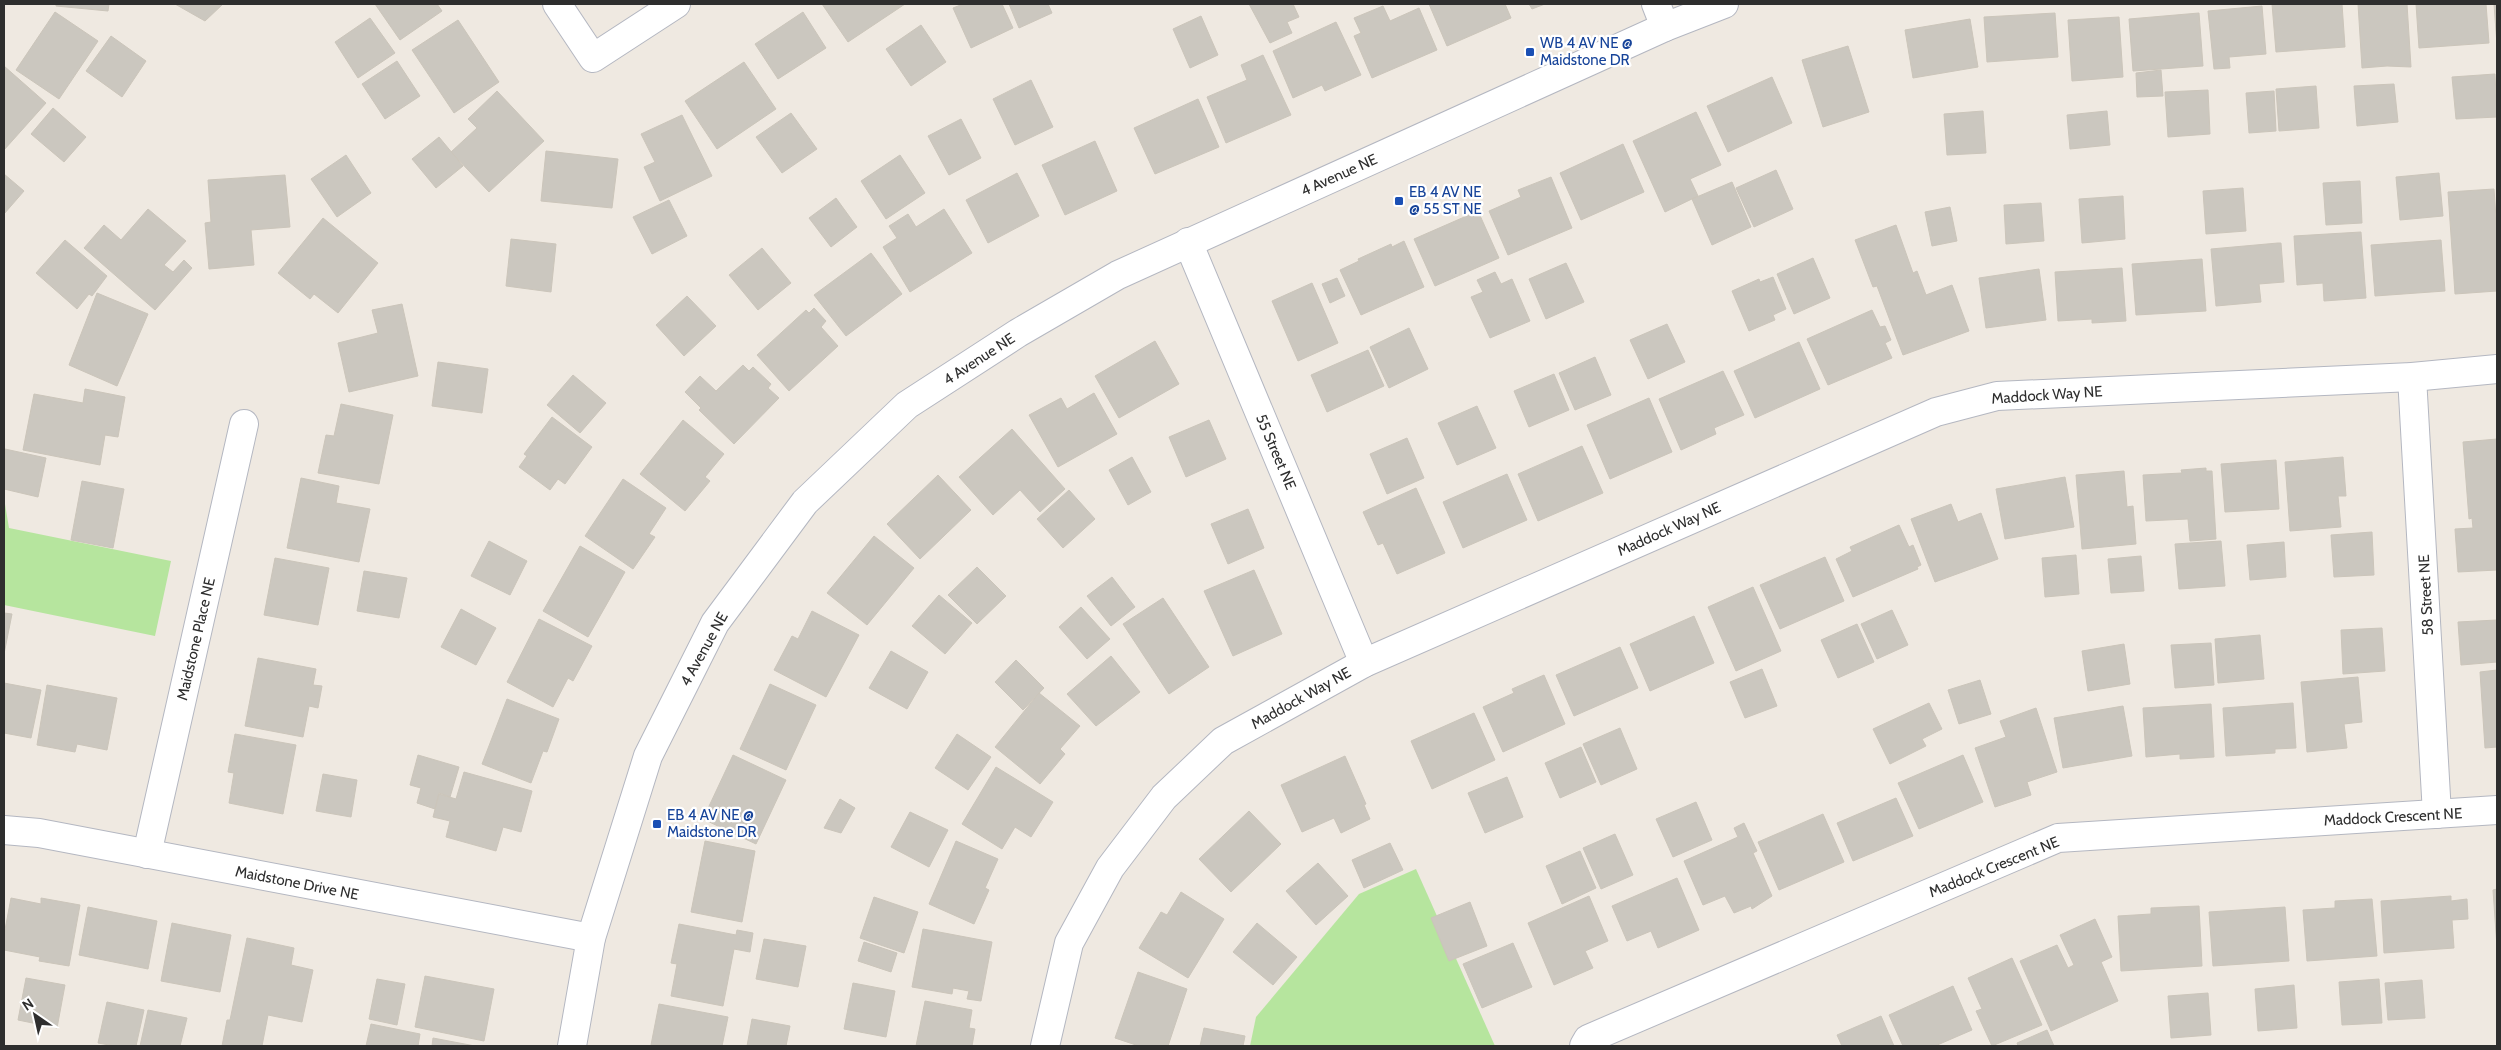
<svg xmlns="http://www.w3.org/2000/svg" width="2501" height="1050" viewBox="0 0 2501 1050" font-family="Cabin,sans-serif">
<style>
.green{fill:#b6e59e}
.building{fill:#cbc7bf;stroke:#cbc5ba}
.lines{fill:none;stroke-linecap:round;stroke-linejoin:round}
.minor-casing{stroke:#b4b7c1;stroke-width:30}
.minor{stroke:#fff;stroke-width:28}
.transit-dot{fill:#1a4fb4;stroke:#fff;stroke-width:2}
.labels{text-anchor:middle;stroke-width:4.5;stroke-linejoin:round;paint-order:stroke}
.transit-label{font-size:15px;fill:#164399;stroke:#fff;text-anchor:start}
.street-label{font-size:15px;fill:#2e2e2e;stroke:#fff}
</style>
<rect width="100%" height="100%" fill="#efe9e1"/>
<!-- green -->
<g class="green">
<path d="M4,498l5,30 162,33 -16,75 -151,-31z"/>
<path d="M1416,869l79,177h-245l6,-29 103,-123z"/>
</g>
<!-- building -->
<g class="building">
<path d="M56,4h53l-1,7 -52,-5z"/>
<path d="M175,4h48l-18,17z"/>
<path d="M375,4h62l5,7 -42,29z"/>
<path d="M822,4h83l-57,38z"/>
<path d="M963,4h39l11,24 -42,20 -18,-40z"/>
<path d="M1009,4h39l4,9 -33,15z"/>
<path d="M1249,4h44l6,13 -12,5 5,11 -22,10z"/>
<path d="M1429,4h76l6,14 -64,28z"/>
<path d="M1529,4h16l-13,5z"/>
<path d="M2272,4h70l3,43 -69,5z"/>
<path d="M2358,4h49l4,63 -24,-1 -25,2z"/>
<path d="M2416,4h70l3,39 -70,5z"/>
<path d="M2494,4h3v41z"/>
<path d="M1383,6l7,15 29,-13 18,42 -65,28 -18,-42 7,-3 -7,-15z"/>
<path d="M2262,6l4,48 -37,3 1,11 -16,1 -6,-58z"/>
<path d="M55,12l43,29 -39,58 -43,-29z"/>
<path d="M803,12l23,36 -48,31 -23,-35z"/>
<path d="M2055,13l3,44 -71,5 -3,-45z"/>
<path d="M2199,13l4,53 -70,5 -4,-52z"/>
<path d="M1201,16l17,39 -28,13 -17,-39z"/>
<path d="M2119,17l4,60 -51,4 -4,-61z"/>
<path d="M370,18l25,35 -37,25 -23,-36z"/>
<path d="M1970,19l8,48 -65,11 -8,-48z"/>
<path d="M458,20l41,62 -45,31 -42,-63z"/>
<path d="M1336,22l25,53 -36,16 -3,-6 -29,13 -20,-47z"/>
<path d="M921,25l25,37 -35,24 -25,-37z"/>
<path d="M111,36l35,25 -24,36 -36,-26z"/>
<path d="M1848,46l21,66 -46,15 -21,-67z"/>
<path d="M1263,55l28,60 -65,28 -19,-46 40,-17 -6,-15z"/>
<path d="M397,61l23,35 -35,23 -23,-35z"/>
<path d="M744,62l32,47 -59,40 -32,-48z"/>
<path d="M4,66l42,37 -42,47z"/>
<path d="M2161,70l2,26 -26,1 -1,-24z"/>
<path d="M2495,74l2,43 -41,2 -4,-42z"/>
<path d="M1772,77l20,46 -64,29 -21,-46z"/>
<path d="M1031,80l22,47 -38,18 -22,-46z"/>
<path d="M2394,84l4,38 -41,4 -3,-40z"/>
<path d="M2316,86l3,42 -40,3 -3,-42z"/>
<path d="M2208,90l2,44 -42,3 -3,-45z"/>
<path d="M497,91l47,50 -55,51 -38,-40 26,-24 -9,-9z"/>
<path d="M2274,91l2,40 -27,2 -3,-40z"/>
<path d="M1198,99l21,48 -64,27 -21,-46z"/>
<path d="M53,108l33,29 -22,25 -33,-28z"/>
<path d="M1983,111l3,42 -39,2 -3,-41z"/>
<path d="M2107,111l3,34 -40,4 -3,-34z"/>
<path d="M1696,112l25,53 -31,14 8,17 -33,16 -32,-71z"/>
<path d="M791,113l26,36 -35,24 -26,-36z"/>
<path d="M682,115l30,61 -52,25 -16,-34 11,-5 -14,-28z"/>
<path d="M961,119l20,39 -32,17 -21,-39z"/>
<path d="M439,137l24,29 -27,22 -24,-29z"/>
<path d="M1095,141l22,50 -52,24 -23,-50z"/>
<path d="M1623,144l21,48 -63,28 -21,-47z"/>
<path d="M546,151l72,8 -6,49 -71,-7z"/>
<path d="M346,155l25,38 -34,24 -26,-38z"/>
<path d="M900,155l25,38 -39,26 -25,-38z"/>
<path d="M1776,170l17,39 -39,18 -18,-39z"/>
<path d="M1017,173l22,43 -51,27 -22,-43z"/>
<path d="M2439,173l4,43 -43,4 -4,-43z"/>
<path d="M4,174l20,17 -20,23z"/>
<path d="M285,175l5,52 -39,3 3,35 -45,4 -4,-46 6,-1 -3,-42z"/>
<path d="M1551,177l21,51 -64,27 -19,-44 32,-14 -3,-7z"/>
<path d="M2360,181l2,42 -36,2 -3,-42z"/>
<path d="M1732,182l19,45 -39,18 -20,-46z"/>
<path d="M2243,188l3,43 -40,3 -3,-43z"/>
<path d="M2494,189l3,43v59l-42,3 -7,-102z"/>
<path d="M2123,196l2,43 -43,4 -3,-44z"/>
<path d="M836,198l21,29 -26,20 -22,-29z"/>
<path d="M669,200l18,36 -35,18 -19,-37z"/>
<path d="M2041,203l3,38 -38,3 -2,-39z"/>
<path d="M1950,207l7,34 -25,5 -7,-34z"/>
<path d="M148,209l38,32 -22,24 9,7 11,-12 8,8 -37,42 -71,-62 20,-23 17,15z"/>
<path d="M944,209l28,44 -62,39 -27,-45 14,-9 -8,-12 19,-12 8,13z"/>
<path d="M1478,211l21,47 -64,28 -21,-47z"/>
<path d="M323,218l55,45 -40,50 -24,-19 -4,5 -32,-26z"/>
<path d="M1896,225l17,48 4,-2 9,24 26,-10 17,46 -66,24 -26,-69 -4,1 -18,-47z"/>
<path d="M2361,232l5,66 -42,3 -1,-18 -26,2 -3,-49z"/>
<path d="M511,239l45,5 -5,48 -45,-6z"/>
<path d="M65,240l42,36 -15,20 -3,-2 -12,15 -41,-36z"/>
<path d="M2441,240l4,51 -70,5 -4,-51z"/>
<path d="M1404,241l20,46 -63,28 -21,-45 19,-9 -1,-2 33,-15 1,3z"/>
<path d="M2278,243h3l3,39 -25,2 2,18 -45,4 -5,-57z"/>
<path d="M762,248l29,35 -33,27 -29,-35z"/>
<path d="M871,253l31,41 -56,42 -32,-41z"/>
<path d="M1813,258l17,40 -36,16 -17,-40z"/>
<path d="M2202,259l4,52 -70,4 -4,-51z"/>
<path d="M1566,263l18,39 -38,17 -17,-40z"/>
<path d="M2122,268l4,53 -34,2v-4l-34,2 -3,-49z"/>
<path d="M2039,269l7,51 -60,8 -7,-50z"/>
<path d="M1495,272l6,12 11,-5 18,42 -40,17 -19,-41 12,-5 -6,-12z"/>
<path d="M1773,277l13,32 -13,6 2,5 -26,11 -17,-40 27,-12 1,3z"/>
<path d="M1337,278l8,18 -15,7 -8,-19z"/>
<path d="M1312,283l26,60 -40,18 -26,-60z"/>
<path d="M97,293l51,21 -31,72 -48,-21z"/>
<path d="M687,296l29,30 -32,30 -28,-31z"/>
<path d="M402,304l16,72 -69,16 -11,-49 40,-10 -6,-23z"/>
<path d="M814,308l12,13 -5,6 17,19 -49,45 -32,-36 49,-45 3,3z"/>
<path d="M1872,310l8,17 5,-1 6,14 -6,3 7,15 -64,27 -21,-46z"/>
<path d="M1667,324l18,38 -37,17 -18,-39z"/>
<path d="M1409,328l19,41 -39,19 -19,-41z"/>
<path d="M1155,341l24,43 -60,34 -24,-42z"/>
<path d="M1799,342l21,47 -65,29 -21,-47z"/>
<path d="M1368,350l16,36 -57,26 -16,-37z"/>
<path d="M1595,357l16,38 -36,15 -16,-37z"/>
<path d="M438,362l50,7 -6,44 -50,-7z"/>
<path d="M743,365l6,6 4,-4 18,17 -3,4 11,10 -45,46 -35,-34 2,-2 -16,-16 15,-16 16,15z"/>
<path d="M1723,371l21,44 -30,13 2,6 -35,16 -22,-51z"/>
<path d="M1554,374l15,36 -40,17 -15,-36z"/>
<path d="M573,375l33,28 -26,30 -33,-28z"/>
<path d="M85,389l40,8 -7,40 -13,-2 -5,30 -77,-15 11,-56 49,9z"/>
<path d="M1094,393l23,41 -59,33 -29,-52 32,-17 6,11z"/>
<path d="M1649,398l23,54 -62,27 -23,-54z"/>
<path d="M341,404l52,11 -14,69 -61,-11 8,-38 8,1z"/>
<path d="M1477,406l19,42 -39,17 -19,-42z"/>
<path d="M552,417l40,30 -27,37 -7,-5 -8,11 -31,-23 8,-11 -3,-2z"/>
<path d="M683,420l41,34 -19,23 5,4 -25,30 -45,-37z"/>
<path d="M1209,420l17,39 -40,18 -17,-40z"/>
<path d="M1012,429l53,60 -25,23 -20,-22 -27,25 -34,-38z"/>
<path d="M1407,438l17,40 -37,16 -17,-40z"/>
<path d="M2497,439v131l-39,2 -3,-43 18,-1 -1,-10 -3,1 -6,-77z"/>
<path d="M1582,446l21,47 -65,28 -20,-47z"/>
<path d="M5,449l41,9 -8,39 -34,-8z"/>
<path d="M1132,457l19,35 -23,13 -19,-35z"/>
<path d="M2343,457l3,39h-8l3,31 -51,4 -5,-69z"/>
<path d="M2276,460l3,49 -54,3 -4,-48z"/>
<path d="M2206,468v3h6l4,68 -26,2 -2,-22 -42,2 -3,-46 39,-2 -1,-3z"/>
<path d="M2124,471l3,36 6,-1 3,38 -54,5 -6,-74z"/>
<path d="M1507,474l20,46 -64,28 -20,-46z"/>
<path d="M938,475l33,35 -51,49 -33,-35z"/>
<path d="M2065,477l9,50 -69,12 -9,-50z"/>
<path d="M301,478l38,8 -3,17 34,6 -11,53 -72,-14z"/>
<path d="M623,479l43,29 -17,26 6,3 -22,32 -48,-33z"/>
<path d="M82,481l42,8 -11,59 -42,-8z"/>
<path d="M1416,488l29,65 -48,21 -14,-31 -5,2 -15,-33z"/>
<path d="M1069,490l26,29 -32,29 -26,-29z"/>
<path d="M1951,504l7,18 23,-9 17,46 -63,23 -24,-63z"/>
<path d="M1248,509l16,39 -36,16 -17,-40z"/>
<path d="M1899,525l10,22 4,-2 8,20 -4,2 1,2 -65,28 -17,-38 16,-8 -2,-4z"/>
<path d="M2372,532l2,43 -40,2 -3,-42z"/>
<path d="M874,536l40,32 -47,57 -40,-32z"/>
<path d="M489,541l38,20 -17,34 -39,-19z"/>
<path d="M2221,541l4,45 -46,3 -4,-45z"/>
<path d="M2284,542l2,35 -36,3 -3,-35z"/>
<path d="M580,546l45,26 -37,65 -45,-26z"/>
<path d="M2076,555l3,39 -34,3 -3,-39z"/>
<path d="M2141,556l3,35 -33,2 -3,-34z"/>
<path d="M1825,557l19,44 -64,28 -20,-44z"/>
<path d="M275,558l54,10 -11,57 -54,-10z"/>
<path d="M977,567l29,29 -29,28 -29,-29z"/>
<path d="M1254,570l28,64 -49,22 -29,-65z"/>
<path d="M364,571l43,7 -8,40 -42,-7z"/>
<path d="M1112,577l23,30 -24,19 -24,-30z"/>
<path d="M1753,587l28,64 -45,20 -28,-64z"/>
<path d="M939,595l33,28 -27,31 -33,-28z"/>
<path d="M1163,598l46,69 -40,27 -46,-70z"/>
<path d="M1081,607l29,32 -23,20 -28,-32z"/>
<path d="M461,609l35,19 -20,37 -35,-18z"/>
<path d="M1892,610l16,35 -31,14 -16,-35z"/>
<path d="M812,611l47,24 -33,62 -52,-27 18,-34 6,3z"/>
<path d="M4,613l8,1 -8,40z"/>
<path d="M1694,616l20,47 -64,28 -20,-47z"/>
<path d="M539,619l53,27 -19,35 -5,-3 -15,29 -46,-25z"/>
<path d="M2497,620v42l-36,3 -3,-43z"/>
<path d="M1857,624l17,38 -36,16 -17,-38z"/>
<path d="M2382,628l3,43 -42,3 -2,-44z"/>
<path d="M2260,635l4,44 -46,4 -3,-44z"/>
<path d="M2211,643l3,42 -39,3 -4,-43z"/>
<path d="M2124,644l6,40 -42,7 -6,-40z"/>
<path d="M1620,647l18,41 -64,28 -18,-41z"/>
<path d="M891,651l37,21 -21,37 -38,-21z"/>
<path d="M1111,656l29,36 -44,34 -29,-32z"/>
<path d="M258,658l58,11 -3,16 9,1 -4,22 -9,-2 -6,31 -58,-11z"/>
<path d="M1016,660l28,28 -21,22 -28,-28z"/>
<path d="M1762,669l15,37 -32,12 -15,-36z"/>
<path d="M2497,670v77l-12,1 -5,-76z"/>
<path d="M1544,675l21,49 -62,28 -20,-45 31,-14 -2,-4z"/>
<path d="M2358,677l4,45 -18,2 3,24 -40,4 -6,-70z"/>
<path d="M1980,680l11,34 -32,10 -11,-34z"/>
<path d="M4,683l37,7 -10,48 -27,-5z"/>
<path d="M770,684l46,21 -30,65 -46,-21z"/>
<path d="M47,685l70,13 -10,52 -30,-6 -2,8 -38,-7z"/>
<path d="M1039,693l41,33 -20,23 5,5 -25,30 -45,-37z"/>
<path d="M507,699l52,20 -12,33 -4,-1 -12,32 -49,-19z"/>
<path d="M1929,703l13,26 -20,10 4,7 -36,18 -17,-35z"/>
<path d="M2293,703l3,45 -21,1v4l-49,3 -3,-48z"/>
<path d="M2211,704l3,53 -34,2v-5l-34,3 -3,-49z"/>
<path d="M2123,706l9,50 -69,12 -9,-50z"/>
<path d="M2036,708l21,64 -30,10 4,13 -36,12 -20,-59 31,-11 -6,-16z"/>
<path d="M1474,713l21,47 -63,29 -21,-48z"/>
<path d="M1620,728l17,41 -36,16 -18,-41z"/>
<path d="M235,734l61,11 -13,69 -54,-11 5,-30 -6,-1z"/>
<path d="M957,734l34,23 -23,33 -33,-22z"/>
<path d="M1581,747l15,35 -36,16 -15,-35z"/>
<path d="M418,755l41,12 -9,30 -11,-4 -4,16 -18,-6 4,-15 -11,-3z"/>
<path d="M733,755l53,25 -30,64 -53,-25z"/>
<path d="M1963,755l20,47 -64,27 -21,-46z"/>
<path d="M1345,756l21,48 -2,1 6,14 -29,14 -7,-15 -32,14 -21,-47z"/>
<path d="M996,767l57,35 -22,35 -16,-10 -13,22 -40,-25z"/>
<path d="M464,772l68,19 -11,41 -18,-5 -7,24 -50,-14 4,-16 -17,-4 6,-23 17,5z"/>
<path d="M323,774l34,6 -6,37 -35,-6z"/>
<path d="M1507,777l16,40 -38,16 -17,-40z"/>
<path d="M1896,798l17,38 -60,25 -16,-38z"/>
<path d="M840,799l15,9 -14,25 -17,-5z"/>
<path d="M1696,802l16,38 -39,17 -17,-38z"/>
<path d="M1249,811l32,33 -50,48 -32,-33z"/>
<path d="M910,812l38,18 -19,37 -38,-20z"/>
<path d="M1823,814l21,48 -65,28 -21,-48z"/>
<path d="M1744,823l13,28 -4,2 19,43 -20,13 -1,-3 -17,7 -9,-17 -22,9 -19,-44 54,-24 -4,-9z"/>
<path d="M1615,834l18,41 -32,14 -18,-41z"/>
<path d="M705,841l50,10 -13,71 -51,-10z"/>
<path d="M956,841l42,18 -13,29 4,2 -15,34 -45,-20z"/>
<path d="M1390,843l13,27 -39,18 -12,-28z"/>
<path d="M1580,851l16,37 -34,16 -16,-38z"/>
<path d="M1318,863l30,33 -32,29 -30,-34z"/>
<path d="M1677,878l22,52 -41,18 -7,-17 -24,10 -15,-35z"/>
<path d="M2497,889v58l-4,-57z"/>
<path d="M1181,892l43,27 -36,59 -49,-30 22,-36 6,3z"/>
<path d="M1589,896l19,45 -23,10 8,17 -39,17 -26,-62z"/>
<path d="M2451,896v5l16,-2 1,20 -16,1 2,28 -70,5 -3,-52z"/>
<path d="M874,897l44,15 -14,41 -44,-15z"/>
<path d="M11,898l30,6v-6l39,7 -11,61 -30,-5 1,-4 -36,-7v-15z"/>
<path d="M2372,899l5,57 -70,5 -4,-51 32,-2v-7z"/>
<path d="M1470,902l17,44 -38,15 -18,-43z"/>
<path d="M2199,906l3,60 -81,5 -3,-55 33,-2v-6z"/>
<path d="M88,907l69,14 -9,48 -69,-14z"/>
<path d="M2285,907l4,54 -76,5 -4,-54z"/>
<path d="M2095,919l17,38 -11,5 17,39 -67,30 -31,-70 37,-16 11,23 6,-3 -14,-30z"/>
<path d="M172,923l59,12 -11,57 -59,-11z"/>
<path d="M1257,923l40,34 -24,28 -40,-33z"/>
<path d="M679,924l57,11 1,-5 16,3 -3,19 -16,-3 -11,57 -52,-10 6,-32 -6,-1z"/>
<path d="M923,929l69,13 -11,59 -14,-2 2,-8 -16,-3 -1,6 -40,-7z"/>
<path d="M247,938l47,10 -3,17 22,5 -11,52 -34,-7 -6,31h-40l5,-26h3z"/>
<path d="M764,939l42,7 -8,41 -42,-8z"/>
<path d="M864,942l33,11 -6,19 -33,-11z"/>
<path d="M1513,943l19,44 -50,21 -19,-44z"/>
<path d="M2012,958l30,67 -50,21 -16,-35 6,-2 -14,-31z"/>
<path d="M1138,972l49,17 -19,57h-29l-24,-8z"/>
<path d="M425,976l69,13 -10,52 -69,-14z"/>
<path d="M26,978l39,7 -8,43 -39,-8z"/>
<path d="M377,979l28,5 -8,41 -28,-6z"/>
<path d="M2379,979l3,44 -40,2 -3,-43z"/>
<path d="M2422,980l3,38 -37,2 -3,-37z"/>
<path d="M853,983l42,8 -9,46 -42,-8z"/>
<path d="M2294,985l3,43 -39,3 -3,-42z"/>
<path d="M1953,986l19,44 -37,16h-32l-14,-31z"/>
<path d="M2208,993l3,42 -40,3 -3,-42z"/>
<path d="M925,1001l47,9 -3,18 6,1 -3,17h-56z"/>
<path d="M107,1002l37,8 -8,36h-21l-17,-3z"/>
<path d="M659,1004l69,13 -6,29 -71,-1z"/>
<path d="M148,1010l39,8 -7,28h-40z"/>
<path d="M1881,1016l13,30h-52l-5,-11z"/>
<path d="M752,1019l38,7 -4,20h-39z"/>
<path d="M371,1024l49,10 -2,12h-52z"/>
<path d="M1204,1028l41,8 -2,10h-43z"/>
<path d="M2047,1030l7,16h-36l-1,-3z"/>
<path d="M433,1038l42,8h-43z"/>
</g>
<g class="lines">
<defs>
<g id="minor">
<path d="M557,4l36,54 83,-54"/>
<path d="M1656,4l9,23"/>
<path d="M1188,242l176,421"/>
<path d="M2412,377l25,437"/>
<path d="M4,830l35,3 552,105"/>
<path d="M147,854l97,-430"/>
<path d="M572,1046l19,-108 57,-182 67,-133 90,-121 102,-97 111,-72 100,-58 547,-248 59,-23"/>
<path d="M1045,1046l24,-103 41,-75 54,-71 59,-56 141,-78 572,-251 61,-16 415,-19 85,-8"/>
<path d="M1584,1046l4,-7 470,-201 439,-28"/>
</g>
</defs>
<!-- minor casing -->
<use href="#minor" class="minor-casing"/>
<!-- minor -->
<use href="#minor" class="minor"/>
</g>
<!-- markers -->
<g class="transit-dot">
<rect x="1525" y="47" width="10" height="10" rx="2.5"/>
<rect x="1394" y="196" width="10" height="10" rx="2.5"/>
<rect x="652" y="819" width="10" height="10" rx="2.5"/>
</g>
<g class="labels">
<!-- transit labels -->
<g class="transit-label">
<text x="1540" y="48">WB 4 AV NE @<tspan x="1540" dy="17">Maidstone DR</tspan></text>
<text x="1409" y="197">EB 4 AV NE<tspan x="1409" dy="17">@ 55 ST NE</tspan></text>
<text x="667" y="820">EB 4 AV NE @<tspan x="667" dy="17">Maidstone DR</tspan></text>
</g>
<!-- street labels -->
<g class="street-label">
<text transform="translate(1339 175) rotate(-24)" y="5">4 Avenue NE</text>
<text transform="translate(979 359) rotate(-33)" y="5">4 Avenue NE</text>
<text transform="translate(2047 395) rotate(-4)" y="5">Maddock Way NE</text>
<text transform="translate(1276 452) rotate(67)" y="5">55 Street NE</text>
<text transform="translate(1669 529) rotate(-24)" y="5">Maddock Way NE</text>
<text transform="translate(2426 595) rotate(-93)" y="5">58 Street NE</text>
<text transform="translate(196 639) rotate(-77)" y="5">Maidstone Place NE</text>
<text transform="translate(704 649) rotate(-61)" y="5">4 Avenue NE</text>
<text transform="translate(1301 698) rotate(-29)" y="5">Maddock Way NE</text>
<text transform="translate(2393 817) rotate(-3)" y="5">Maddock Crescent NE</text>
<text transform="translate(1994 867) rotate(-22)" y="5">Maddock Crescent NE</text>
<text transform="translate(297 883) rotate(11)" y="5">Maidstone Drive NE</text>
</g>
</g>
<!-- border -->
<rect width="2501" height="1050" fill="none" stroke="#2e2e2e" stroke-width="10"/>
<!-- north arrow -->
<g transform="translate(35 1015) rotate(326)" stroke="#ffffff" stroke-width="4" paint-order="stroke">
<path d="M0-4L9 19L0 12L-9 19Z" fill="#2e2e2e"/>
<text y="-8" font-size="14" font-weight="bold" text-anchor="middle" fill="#2e2e2e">N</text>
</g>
</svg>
